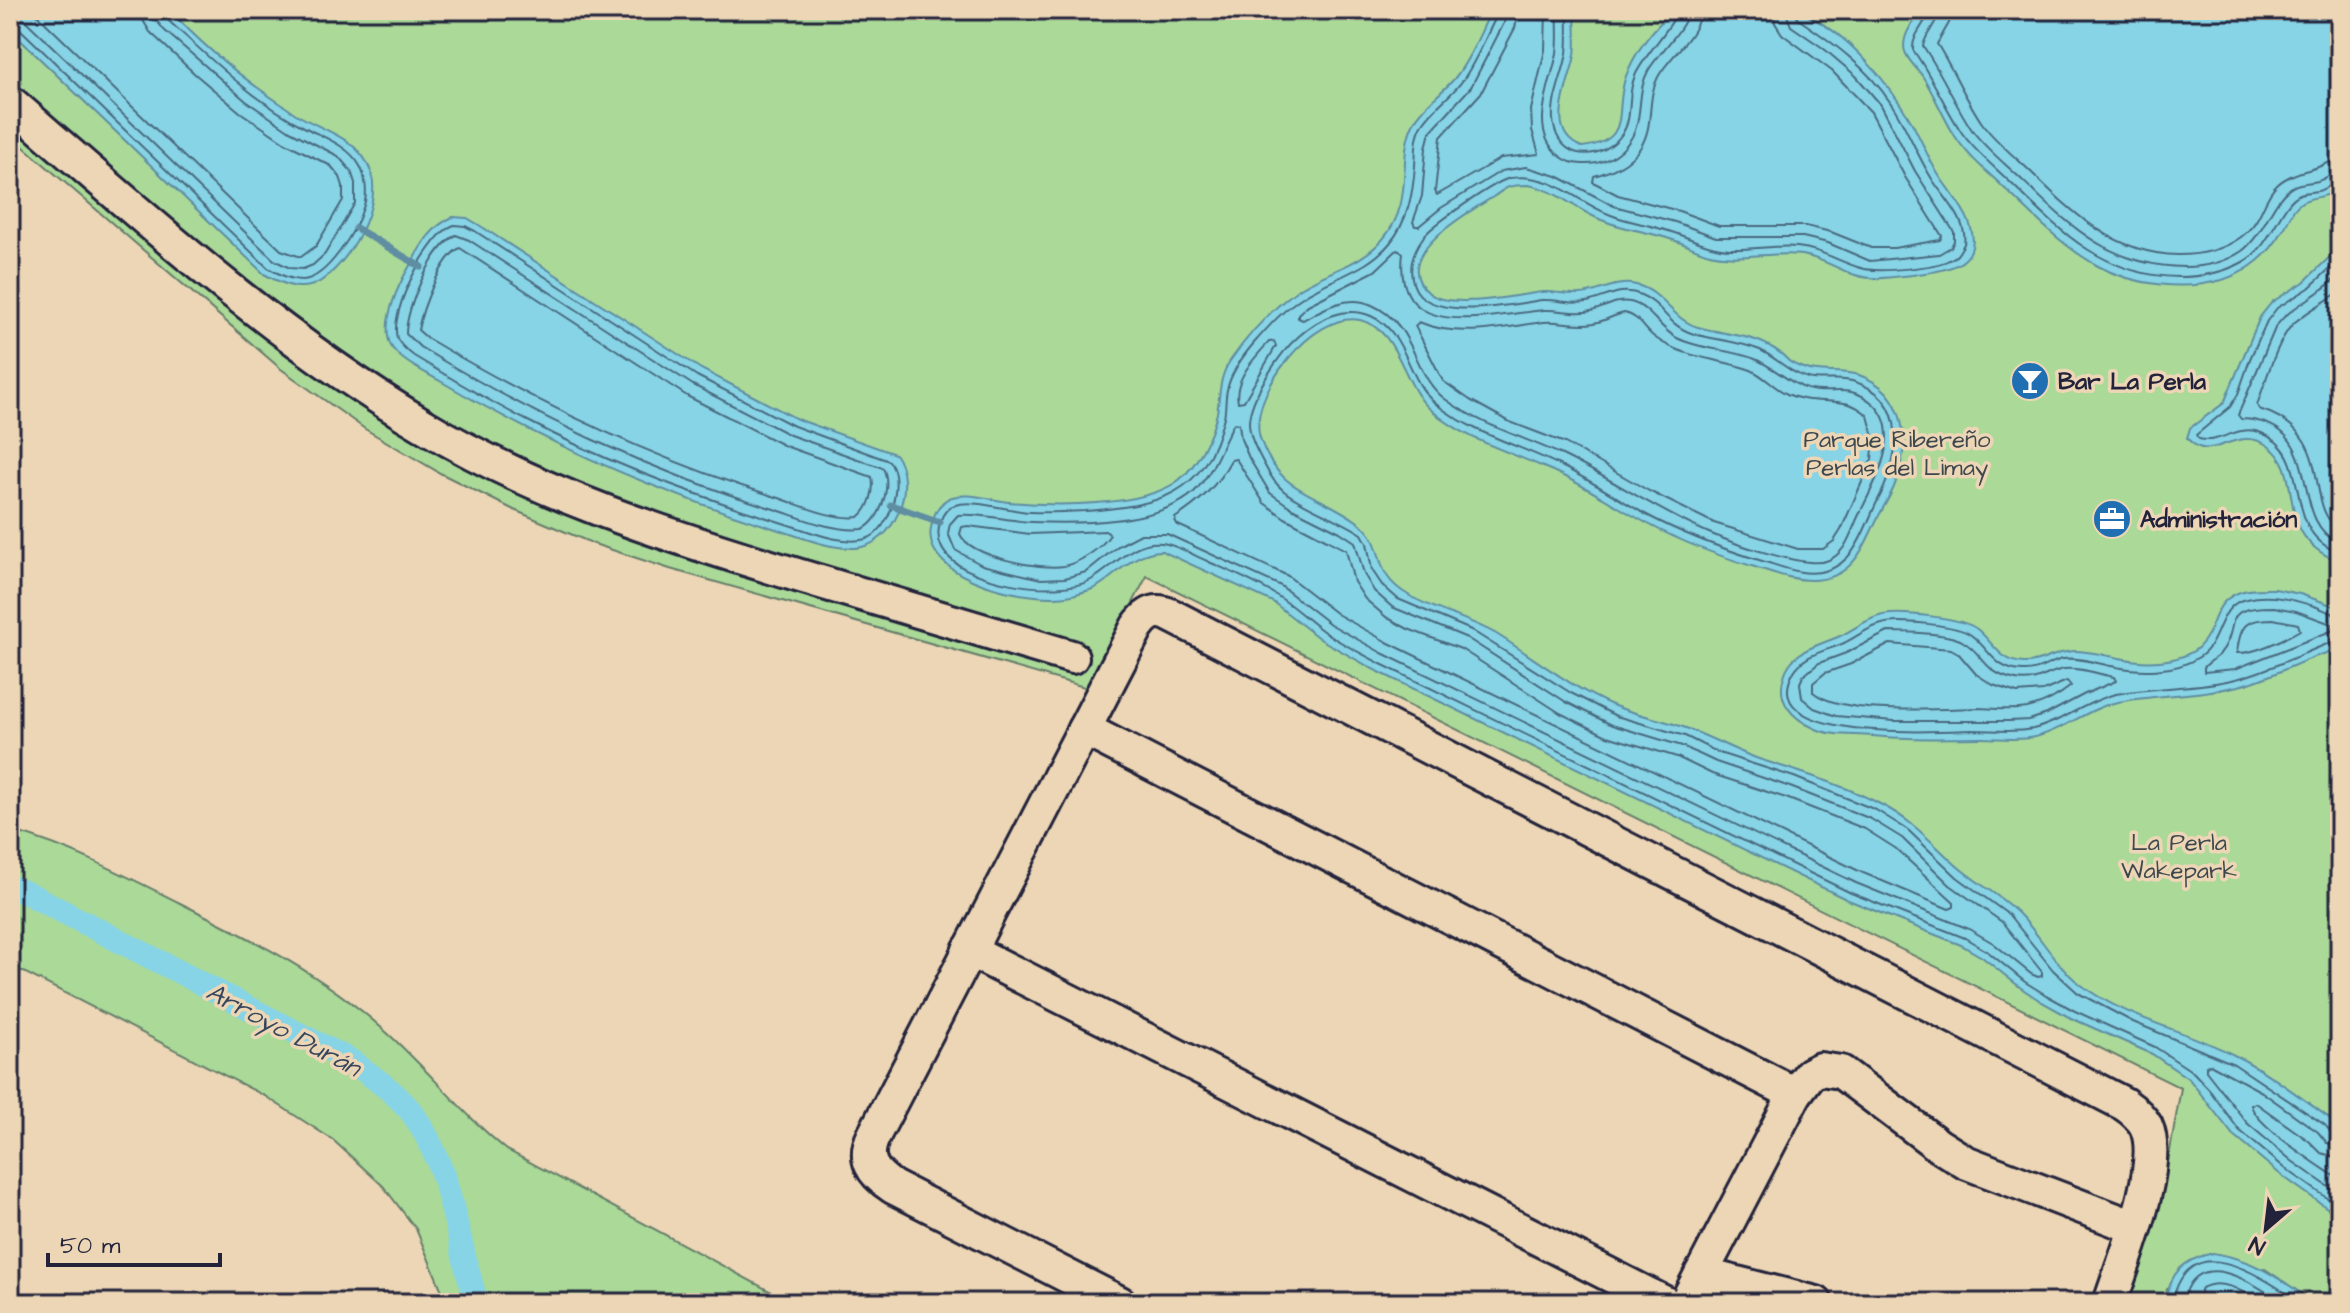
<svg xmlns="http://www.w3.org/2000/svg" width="2350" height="1313" viewBox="0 0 2350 1313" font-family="'Architects Daughter',sans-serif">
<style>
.green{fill:#aad998;stroke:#667e6a;stroke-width:2}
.water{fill:#87d4e6;stroke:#5f8da2;stroke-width:2}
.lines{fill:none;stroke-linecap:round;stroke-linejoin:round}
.shore{stroke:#4a697f;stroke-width:2}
.stream{stroke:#5f8da2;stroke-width:7}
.canal{stroke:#87d4e6;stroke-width:24}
.minor-casing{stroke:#22223b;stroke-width:38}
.minor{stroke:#ecd6b5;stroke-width:32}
.labels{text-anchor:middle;stroke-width:7;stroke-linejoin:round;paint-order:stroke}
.poi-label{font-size:24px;font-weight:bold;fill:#22223b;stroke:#ecd6b5;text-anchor:start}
.park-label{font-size:24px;fill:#3d474e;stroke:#ecd6b5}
.water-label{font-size:26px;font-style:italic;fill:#36465d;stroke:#ecd6b5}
</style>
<rect width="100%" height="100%" fill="#ecd6b5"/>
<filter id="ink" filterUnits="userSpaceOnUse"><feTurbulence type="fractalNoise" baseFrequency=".0125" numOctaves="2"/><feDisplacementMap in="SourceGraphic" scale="16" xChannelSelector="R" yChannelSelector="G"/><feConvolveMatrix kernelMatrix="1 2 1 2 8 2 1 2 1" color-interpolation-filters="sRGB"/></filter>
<g filter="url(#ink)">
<!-- green -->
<g class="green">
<path d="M10,10h2330v1293h-25l-50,-34 -98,19 -3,15h-36l35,-112 18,-103 -1034,-512 -59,112 -418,-119 -76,-25 -80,-34 -74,-37 -75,-44 -84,-60 -271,-234z"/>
<path d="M10,830c60,17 113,44 168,72 74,37 146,73 207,129 43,38 77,83 122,119l285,153h-345l-31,-74 -33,-43 -50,-46 -68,-44 -255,-131z"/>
</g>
<!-- water -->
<g class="water">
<path d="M10,10h160c36,40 81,75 126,104 24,15 55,22 70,47 22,36 -12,94 -41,117 -20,17 -41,7 -61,-4l-254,-244z"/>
<path d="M1491,10h84c0,15 2,30 0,45 -5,28 -32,78 7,92 52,-6 31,-37 44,-71 9,-25 28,-48 47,-66 30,0 109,-6 133,5 43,19 83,68 106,108 9,16 16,35 26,51 10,16 24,30 31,48 17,46 -26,48 -57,53 -19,2 -38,6 -57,0 -18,-6 -33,-17 -53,-20 -32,-4 -64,7 -96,-2 -12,-4 -23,-10 -36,-14 -24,-8 -50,-10 -73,-21 -23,-10 -44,-30 -69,-33 -7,0 -13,0 -19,2 -6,2 -11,7 -16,10 -24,15 -107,60 -64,96 21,17 87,2 113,-1 13,-1 25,3 38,2 20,-1 35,-14 56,-9 27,6 35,34 62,42 24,7 51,7 73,20 20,11 10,13 32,21 18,7 37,1 56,7 49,17 52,70 35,112 -5,11 -12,23 -18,34 -14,31 -26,59 -65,59 -19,0 -37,-7 -56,-13 -43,-13 -84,-29 -123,-52 -28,-16 -55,-34 -84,-46 -40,-18 -86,-30 -119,-61 -27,-24 -30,-79 -69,-88 -47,-10 -113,76 -100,118 18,56 58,54 98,84 32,24 9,50 52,74 28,16 59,22 88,39 38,24 73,52 114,70 24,10 50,14 74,23 24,9 46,21 70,30 42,14 87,26 126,47 30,15 50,38 74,60 19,17 42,29 61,47 23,22 37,52 63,72 45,35 106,46 156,72 34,17 65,42 96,64l8,13v84l-59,-42 -48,-40 -44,-56 -37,-25 -81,-36 -29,-16 -21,-14 -39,-31 -21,-12 -113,-45 -475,-231 -53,-30 -47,-37 -111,-51c-31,1 -43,24 -67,37 -7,3 -16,5 -23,7 -37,9 -151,-14 -141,-67 2,-12 7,-24 18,-30 17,-7 42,2 60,4 43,4 135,6 170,-22 19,-15 33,-44 38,-67 3,-18 2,-36 13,-52 18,-26 41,-51 66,-70 29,-20 64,-25 87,-52 33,-39 13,-79 30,-115 9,-18 28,-30 41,-45 15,-18 27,-47 37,-69z"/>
<path d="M1924,10h416v177c-12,12 -25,8 -38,15 -10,6 -12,17 -17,25 -14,26 -34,44 -63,53 -39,11 -89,5 -124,-14 -38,-21 -67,-53 -98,-82 -16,-15 -33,-29 -45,-48 -12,-19 -20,-40 -32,-59 -6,-9 -19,-20 -19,-31 0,-13 10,-27 20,-36z"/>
<path d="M453,217l14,1 12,7 222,144 96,50 98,35c23,31 0,92 -40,94 -27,1 -57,-12 -82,-20 -116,-36 -228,-85 -333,-147 -15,-9 -39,-19 -49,-35 -10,-19 4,-53 13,-70 13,-22 24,-49 49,-59z"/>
<path d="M2340,247v314h-2c-68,-26 -30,-89 -71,-116 -33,-21 -56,22 -80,-7l3,-10 34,-25 36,-86 12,-15 32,-20z"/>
<path d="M2275,589l25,5 40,14v41c-35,8 -67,29 -102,37 -39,10 -80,8 -120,16 -30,6 -53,28 -83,35 -17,4 -36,1 -54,1 -36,0 -72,2 -108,-2 -20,-2 -41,1 -59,-8 -22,-10 -38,-27 -30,-52 7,-26 34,-30 56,-40 14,-6 27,-18 43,-21 18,-4 80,3 94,14 16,13 23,33 47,34 18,1 32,-13 52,-12 28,1 54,13 83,10 71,-7 38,-53 81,-69 10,-4 24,-3 35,-3z"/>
<path d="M2213,1253c43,7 67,26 102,50h-151c7,-31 18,-43 49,-50z"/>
</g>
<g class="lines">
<!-- shore -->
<g class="shore">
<path d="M32,10l249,240 20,7 15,-11 27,-46v-14l-3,-9 -9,-11 -47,-24 -44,-30 -45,-38 -45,-42 -6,-10 -2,-12"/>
<path d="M1497,10l-2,9c-10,20 -19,42 -32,61 -11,16 -30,27 -41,45 -7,12 -6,27 -7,41 -2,27 -7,55 -25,77 -23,28 -57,34 -86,53 -19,12 -35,30 -50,47 -12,14 -23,29 -27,47 -2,9 -1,18 -3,27 -20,81 -67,88 -139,94 -18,1 -37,2 -55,1 -21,-1 -56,-13 -75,-7 -15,4 -20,28 -14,41 15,37 118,52 150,34 24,-13 41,-41 71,-37 15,2 31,12 45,18 22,10 46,20 67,33 18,10 33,26 49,37 17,12 36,21 54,31l474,231 114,45 22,13 38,31 21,13 29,16 80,36 38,25 15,16 31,42 47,39 54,38"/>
<path d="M1507,10l-3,13 -33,64 -41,45 -4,16 -4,48 -9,26 2,4h4l22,-18 60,-37 25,-4 31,9 57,30 61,16 41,15h87l25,6 42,18 69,-7 12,-7 3,-6v-9l-39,-61 -34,-66 -25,-29 -33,-28 -32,-22 -6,-16"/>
<path d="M1519,10l-4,18 -34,65 -40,44 -6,54 2,4 64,-37 38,-4 -7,-24 -1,-20 14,-60 1,-40"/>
<path d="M1558,10c-1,15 1,28 -1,43 -6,32 -30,78 3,103 6,5 15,8 23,8 18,1 37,-8 47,-24 14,-21 6,-47 18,-69 10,-18 39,-43 40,-61"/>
<path d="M1568,10c-1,14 1,28 -1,43 -4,25 -20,52 -12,77 10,33 50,29 67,4 12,-17 4,-39 13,-58 7,-18 41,-54 43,-66"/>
<path d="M1700,10c-1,26 -30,45 -42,67 -12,23 -3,48 -18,71 -11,16 -28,23 -46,28l-1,6 25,13 61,16 40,15h87l25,6 40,16h23l46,-8 2,-4 -37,-59 -34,-65 -39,-41 -50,-37 -7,-11 -2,-13"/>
<path d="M1795,10l3,9c34,23 69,48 92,83 17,24 26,52 42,77 12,19 36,41 32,65 -6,10 -5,11 -15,16 -14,8 -73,13 -88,8 -22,-6 -40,-19 -64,-21 -22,-2 -45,3 -67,2 -23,-1 -43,-13 -65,-19 -18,-6 -37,-8 -54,-15 -28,-10 -51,-34 -81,-37 -5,-1 -18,-1 -23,1 -15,5 -73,45 -83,57 -9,12 -15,26 -12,42 6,48 99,26 130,22 16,-1 30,5 45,2 19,-4 34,-16 54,-7 22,9 26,31 53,39 22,6 44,7 66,16 17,8 29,23 48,28 14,4 30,-1 44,3 60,17 47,79 25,121 -13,26 -21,61 -52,69 -22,6 -45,-5 -66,-11 -39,-12 -77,-26 -114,-46 -30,-17 -58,-36 -88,-50 -41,-20 -85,-31 -121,-60 -30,-24 -28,-72 -65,-88 -26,-11 -53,3 -72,20 -19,16 -49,61 -50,86 0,15 8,29 15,42 5,10 10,19 20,27 23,18 53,26 78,43l5,9 5,27 10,15 16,14 73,31 100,63 45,23 69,20 34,17 75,24 82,33 32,20 49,47 52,38 44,55 25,23 55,29 101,42 91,61 8,10 7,1"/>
<path d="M1929,10c-2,14 -17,23 -16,40 19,26 31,56 49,83 14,20 34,35 51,52 49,48 92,91 165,92 22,0 45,-4 65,-15 30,-16 36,-58 57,-68 6,-2 12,-2 18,-3 8,-2 14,-8 22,-9"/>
<path d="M1939,10c-1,14 -13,22 -16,36 19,27 31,57 49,84 13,18 31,32 47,47 51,49 90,89 165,90 20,0 42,-5 58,-16 24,-18 30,-54 52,-65 8,-4 16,-3 24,-5 9,-3 12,-8 22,-9"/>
<path d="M1951,10l-2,13 -12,21c16,25 28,54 45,79 13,18 31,32 47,47 43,42 85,84 149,85 23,0 44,-4 63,-18 34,-26 13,-55 71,-68 10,-2 17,-9 28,-9"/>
<path d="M10,15l16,6 248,239 16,8 13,1 10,-4 12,-11 30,-51v-20l-4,-12 -13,-15 -48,-25 -44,-30 -82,-71 -8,-10 -2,-10"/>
<path d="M10,25l9,3 249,240c11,6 22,12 35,12 25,-2 53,-50 60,-72 5,-12 3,-31 -3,-42 -11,-20 -35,-28 -54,-38 -51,-26 -93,-67 -135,-105l-6,-6 -1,-7"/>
<path d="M454,225l11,1 10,5 222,145 97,50 95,35c10,12 7,31 3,46 -4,12 -13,28 -26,32 -25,7 -59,-9 -83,-16 -86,-27 -173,-59 -253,-101 -40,-20 -78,-43 -116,-66 -6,-5 -14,-10 -17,-18 -8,-27 32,-104 57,-113z"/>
<path d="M456,235l13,5 224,145 97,50 93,33c9,18 -2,52 -20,61 -30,3 -61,-11 -89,-20 -128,-39 -240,-93 -354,-162l-14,-13c0,-27 26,-86 50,-99z"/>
<path d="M460,248l227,148 98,50 87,31c3,13 -2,31 -13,40 -28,3 -58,-12 -83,-20 -124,-38 -238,-93 -349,-159l-9,-8c4,-21 23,-73 42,-82z"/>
<path d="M1397,250l6,3c-11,91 86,62 141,57 16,-1 31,5 47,1 14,-3 25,-12 39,-9 20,4 29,27 47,36 24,12 53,11 78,21 19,8 32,23 52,30 24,7 41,-6 64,13 37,29 0,86 -14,117 -7,16 -12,36 -31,42 -22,7 -94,-18 -117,-28 -52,-22 -98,-55 -149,-79 -39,-18 -80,-29 -115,-55 -34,-26 -28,-74 -73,-94 -24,-11 -48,3 -69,15l-5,-2v-4l10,-9 67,-34z"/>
<path d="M2340,259l-31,29 -32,20 -10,13 -17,38 -12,35 -8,13 -34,28 3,4c21,6 38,-15 60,-7 60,22 17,98 81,121"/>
<path d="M2340,274c-19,21 -47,30 -64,52l-38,89 3,4c90,3 43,102 99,124"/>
<path d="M2340,291c-14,11 -35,21 -47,33 -16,16 -28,60 -36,81l2,4c80,24 42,98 81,121"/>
<path d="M1624,313c17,3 20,18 33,26 29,20 62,19 94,31 13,6 23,18 36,24 29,14 58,-2 81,22l6,21 -2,22 -31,71 -7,11 -11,8h-25l-84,-26 -65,-32 -84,-48 -55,-21 -40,-22 -27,-19 -28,-55 4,-4c39,17 85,5 125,0 17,-2 33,5 50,1 11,-2 20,-8 30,-10z"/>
<path d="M1274,341l2,5 -32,55 -6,1c-5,-22 17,-45 31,-60z"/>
<path d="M1234,423l5,1 2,15 8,19 21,35 22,15 48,24 15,10 9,32 10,17 18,16 75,31 99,64 46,23 70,21 34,16 74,25 81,32 31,19 48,47 52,37 40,50v4l-4,1 -7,-3 -38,-31 -24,-14 -113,-46 -474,-230 -52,-29 -49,-38 -114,-52h-26l-23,12 -32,26 -21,6 -24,1 -59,-14 -27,-15 -7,-17 2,-9 8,-9c24,-2 49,6 74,7 44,2 128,2 162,-30 20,-20 27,-46 40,-69z"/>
<path d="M1236,459l28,44 21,15 61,32 8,32 11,17 21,18 22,12 53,20 99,64 47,23 70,21 35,17 74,24 79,31 30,19 59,54v5l-5,2 -88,-37 -474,-230 -50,-28 -49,-38 -112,-52 -1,-6c25,-16 42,-32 56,-58z"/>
<path d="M968,526l62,8 76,-3 4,4c-10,14 -29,27 -46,31 -23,4 -94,-9 -104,-32l2,-7z"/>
<path d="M2274,607l22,4 38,14 2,4 -101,40 -31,3v-5c4,-4 10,-8 15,-12 25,-30 -4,-48 55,-48z"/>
<path d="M2340,615c-8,-1 -15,-5 -23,-8 -22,-7 -48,-14 -71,-8 -29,6 -24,44 -47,58 -24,16 -61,15 -88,9 -15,-3 -32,-9 -48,-7 -14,3 -24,13 -40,12 -29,-1 -33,-22 -52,-36 -13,-10 -74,-16 -89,-11 -14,3 -25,13 -38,19 -17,8 -40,10 -51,30 -38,71 149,58 179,57 20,0 41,3 61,-1 30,-7 53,-28 83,-35 40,-8 81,-5 120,-15 31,-8 61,-23 91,-35l13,-2"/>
<path d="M2273,619l25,5 2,6c-15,9 -46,24 -63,23 3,-28 8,-34 36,-34z"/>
<path d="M1888,632c17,0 60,1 74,9 23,13 20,32 54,39 20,4 31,-8 48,-11 16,-2 34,5 50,8l2,4 -31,13 -38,20 -18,6 -20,1h-115l-58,-5 -22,-8 -12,-10 -2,-15 3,-7 16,-13 27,-10z"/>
<path d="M1890,644l61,5 7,4 18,21 17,11 24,8 26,-2 24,-10 4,5c-12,10 -29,19 -44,22 -17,3 -34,0 -50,0 -38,1 -136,8 -164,-16v-9l12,-10 26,-9z"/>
<path d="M2340,1146l-13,-3 -9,-11 -56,-40 -52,-28 -4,2v5l41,52 45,38 48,34"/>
<path d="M2340,1158l-19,-5 -12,-12 -53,-38 -5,2c5,21 69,61 89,75"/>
<path d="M2172,1303c17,-79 90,-26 129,0"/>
<path d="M2183,1303c12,-60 70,-20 100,0"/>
<path d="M2195,1303l7,-15c20,-11 42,4 59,15"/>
</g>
<!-- stream -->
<g class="stream">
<path d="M356,228l65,39"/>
<path d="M891,505l49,17"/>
</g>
<!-- canal -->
<path class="canal" d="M10,887l19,7 322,167c22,16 46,32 62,53 39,54 43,127 64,189"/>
<defs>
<g id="minor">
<path d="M10,102c133,115 262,233 413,323 116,70 246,111 374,150 92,27 183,55 275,82"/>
<path d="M1084,729l711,365"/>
<path d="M969,950l696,353"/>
<path d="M1701,1274l115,29"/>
<path d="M1120,1303l-227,-116c-21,-14 -31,-28 -19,-52l263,-508c9,-13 18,-19 33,-12l954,489c9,6 17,13 22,22 18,39 -23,136 -36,177"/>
<path d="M1686,1303l109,-209 15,-20 10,-5 21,3 97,73 27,17 169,65"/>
</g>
</defs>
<!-- minor casing -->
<use href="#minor" class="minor-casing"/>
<!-- minor -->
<use href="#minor" class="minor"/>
</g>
</g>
<!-- icons -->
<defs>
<symbol id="bar-disc" viewBox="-11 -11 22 22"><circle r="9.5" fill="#1f6fb2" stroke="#ecd6b5"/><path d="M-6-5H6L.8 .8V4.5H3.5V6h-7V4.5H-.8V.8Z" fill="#fff"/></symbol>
<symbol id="office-disc" viewBox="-11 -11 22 22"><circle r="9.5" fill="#1f6fb2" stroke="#ecd6b5"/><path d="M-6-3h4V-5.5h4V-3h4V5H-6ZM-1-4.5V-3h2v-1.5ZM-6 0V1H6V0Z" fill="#fff"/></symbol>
</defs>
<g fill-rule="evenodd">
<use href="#bar-disc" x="2008" y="359" width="44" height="44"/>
<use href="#office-disc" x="2090" y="497" width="44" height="44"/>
</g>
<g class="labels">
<!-- poi labels -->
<g class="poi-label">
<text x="2058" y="389">Bar La Perla</text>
<text x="2140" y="527">Administración</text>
</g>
<!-- park labels -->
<g class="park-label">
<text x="1897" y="447">Parque Ribereño<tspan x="1897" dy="28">Perlas del Limay</tspan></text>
<text x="2179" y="850">La Perla<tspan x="2179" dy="28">Wakepark</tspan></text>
</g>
<!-- water labels -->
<g class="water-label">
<text transform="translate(284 1029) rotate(28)" y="9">Arroyo Durán</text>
</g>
</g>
<!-- margin -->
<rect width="2350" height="1313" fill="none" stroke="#ecd6b5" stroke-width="40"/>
<rect x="20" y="20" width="2310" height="1273" fill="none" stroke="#22223b" stroke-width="3" filter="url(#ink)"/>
<!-- north arrow -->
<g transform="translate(2266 1229) rotate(208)" stroke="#ecd6b5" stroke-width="6" paint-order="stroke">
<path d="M0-6L14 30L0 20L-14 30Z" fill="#22223b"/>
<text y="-12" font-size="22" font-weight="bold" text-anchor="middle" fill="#22223b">N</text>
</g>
<!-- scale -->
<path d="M48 1253v12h172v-12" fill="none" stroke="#22223b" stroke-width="4"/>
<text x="60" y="1253" font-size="24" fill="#22223b" stroke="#ecd6b5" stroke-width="6" paint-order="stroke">50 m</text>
</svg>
